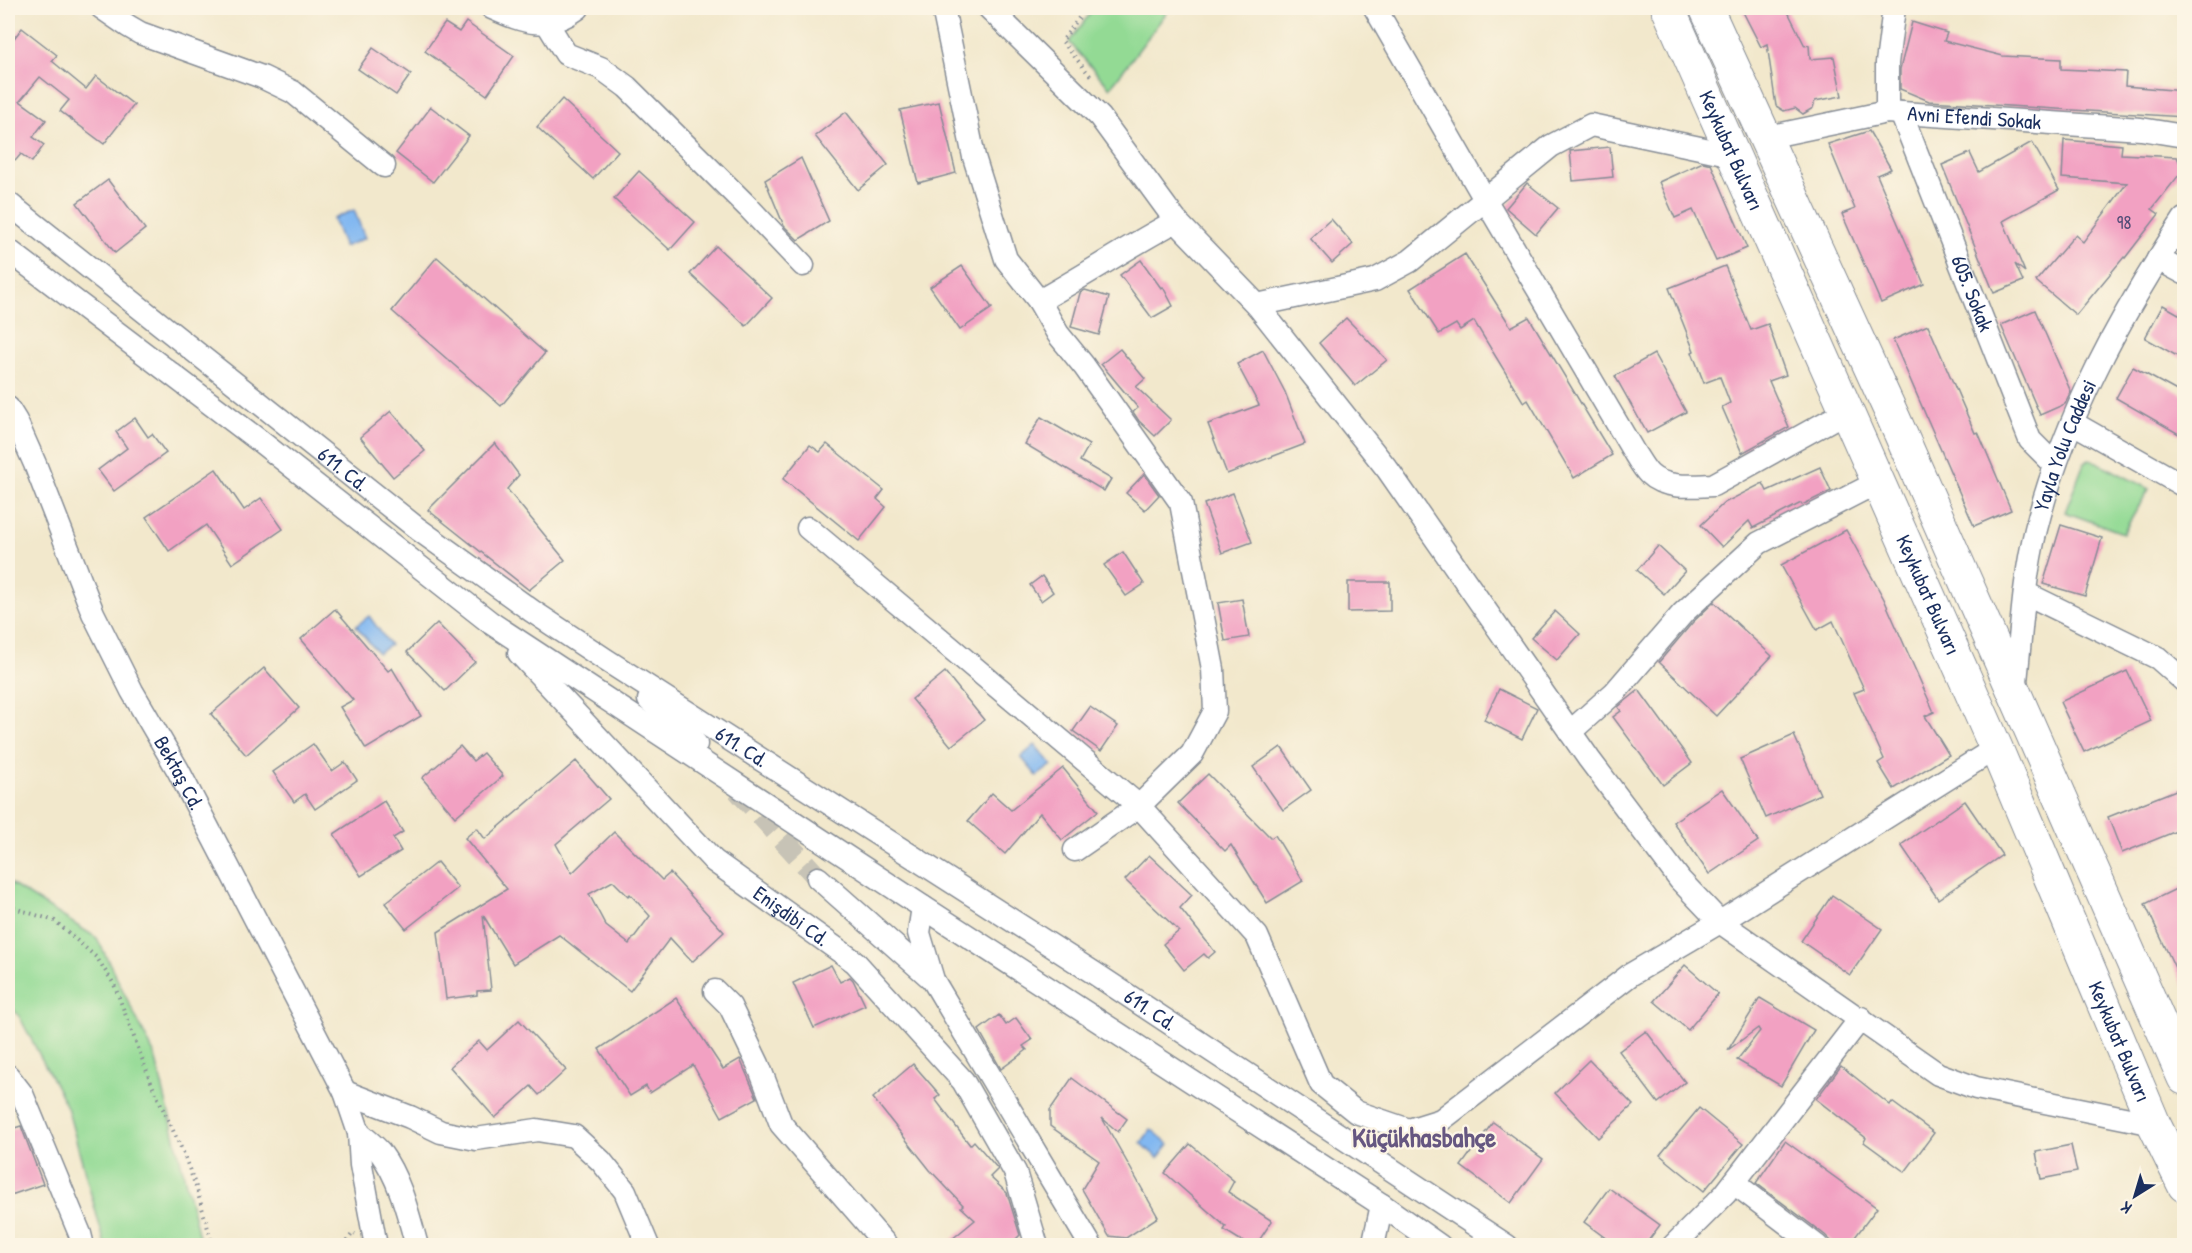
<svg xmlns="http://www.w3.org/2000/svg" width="2192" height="1253" viewBox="0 0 2192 1253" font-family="'Patrick Hand',sans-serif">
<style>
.green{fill:#93da94;stroke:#578479;stroke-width:1.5}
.water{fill:#82b8f1;stroke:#4e74a8;stroke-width:1.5}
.building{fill:#f2a1c2;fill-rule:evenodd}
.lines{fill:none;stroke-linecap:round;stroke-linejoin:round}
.minor-tunnel{stroke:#c7c3b6;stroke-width:22;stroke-dasharray:22 11;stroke-linecap:butt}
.minor-casing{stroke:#868c95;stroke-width:25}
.highway-casing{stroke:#868c95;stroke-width:35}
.path{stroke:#868c95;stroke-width:4;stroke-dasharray:1.5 4.5;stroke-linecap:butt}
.minor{stroke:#fff;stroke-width:22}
.highway{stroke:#fff;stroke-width:33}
.labels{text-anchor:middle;stroke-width:4.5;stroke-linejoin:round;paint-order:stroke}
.number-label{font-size:18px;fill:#514c77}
.street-label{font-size:21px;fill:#1b2f5e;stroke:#fcf5e5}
.district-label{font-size:27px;font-weight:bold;fill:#665781;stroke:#fcf5e5}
</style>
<rect width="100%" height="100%" fill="#fcf5e5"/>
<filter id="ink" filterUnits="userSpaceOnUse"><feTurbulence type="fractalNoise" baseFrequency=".0167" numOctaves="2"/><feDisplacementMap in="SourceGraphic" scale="12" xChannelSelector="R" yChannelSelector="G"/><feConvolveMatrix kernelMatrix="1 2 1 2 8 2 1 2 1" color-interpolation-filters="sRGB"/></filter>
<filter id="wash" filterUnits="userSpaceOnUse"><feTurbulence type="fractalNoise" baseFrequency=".008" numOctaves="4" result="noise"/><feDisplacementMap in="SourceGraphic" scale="24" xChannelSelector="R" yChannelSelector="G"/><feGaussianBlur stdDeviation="1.35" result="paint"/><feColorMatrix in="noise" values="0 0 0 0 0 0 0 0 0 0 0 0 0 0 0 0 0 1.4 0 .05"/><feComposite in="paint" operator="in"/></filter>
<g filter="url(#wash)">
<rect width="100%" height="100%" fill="#f2e8cc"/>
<!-- green -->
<g class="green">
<path d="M1094,8h76l-60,80 -41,-46z"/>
<path d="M2089,460l8,2 52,27 -26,44 -58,-21 19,-49z"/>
<path d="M8,882l89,56 58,118 46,189h-96l-38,-138 -48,-91 -11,-12z"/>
</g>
<!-- water -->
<g class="water">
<path d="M354,210l11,28 -21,9 -11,-28z"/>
<path d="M369,616l21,29 -12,8 -22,-27z"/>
<path d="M1035,745l17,20 -15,11 -16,-19z"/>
<path d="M1151,1129l18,15 -11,14 -17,-15z"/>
</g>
<g id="blocks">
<!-- building -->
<g class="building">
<path d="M1741,8h45l19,38 4,-1 1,14 24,-2 8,39 -27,5 -2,7 -10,6 -8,-6 -11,3 -8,-5 -9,-62 -6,3z"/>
<path d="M466,22l48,34 -27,39 -62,-44 20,-28 14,9z"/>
<path d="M1912,22l35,11 -3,8 59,15 58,3v10l65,3 -1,14 59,5v26l-255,-16 -29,-12v-20z"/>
<path d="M22,28l35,27 -5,6 34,28 10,-13 38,29 -30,39 -44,-33 9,-11 -29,-23 -20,24 26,19 -13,17 11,8 -12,17 -11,-8 -5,6 -8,-7v-107z"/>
<path d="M373,48l38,26 -15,21 -38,-26z"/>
<path d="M562,99l56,52 -25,28 -56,-52z"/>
<path d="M939,102l17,71 -38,10 -18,-73z"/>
<path d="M431,107l38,29 -36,46 -37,-29z"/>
<path d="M846,112l42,53 -30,25 -43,-54z"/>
<path d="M1869,131l22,38 -14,6 47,109 -43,19 -39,-89 13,-5 -27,-65z"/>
<path d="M2064,140l58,5 -1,9 56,3 6,13 -31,39 7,5 -34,44 -1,-1 -48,58 -40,-34 39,-46 8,7 44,-59 -65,-5z"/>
<path d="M2032,142l27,48 -56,31 22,51 -10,-8 8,17 -29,12 -52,-128 28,-12 9,19z"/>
<path d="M1610,147l3,30 -40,4 -3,-30z"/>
<path d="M801,158l28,63 -31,19 -14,-14 -19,-46z"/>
<path d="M1703,162l8,2 36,84 -31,13 -23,-51 -18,8 -16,-36z"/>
<path d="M639,171l56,51 -25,28 -56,-51z"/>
<path d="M108,180l37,49 -30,24 -38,-50z"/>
<path d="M1527,183l31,25 -22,26 -30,-26z"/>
<path d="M1331,219l22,25 -21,19 -22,-25z"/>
<path d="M716,246l56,52 -26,28 -56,-52z"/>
<path d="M1465,254l46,73 18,-10 83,138 -38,23 -46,-78 -4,3 -50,-82 -14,9 -4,-6 -17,10 -29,-45z"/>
<path d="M437,257l108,96 -44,53 -109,-95z"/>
<path d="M1141,260l20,28 2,-1 10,19 -21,12 -32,-43z"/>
<path d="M962,266l30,42 -32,22 -30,-43z"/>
<path d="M1725,266l26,64 17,-6 18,51 -17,6 20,46 -47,26 -20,-46 8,-4 -10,-26 -16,6 -12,-31 2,-1 -25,-63z"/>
<path d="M1085,290l24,7 -10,38 -28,-8 9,-34z"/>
<path d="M2163,305l21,12v43l-39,-22z"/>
<path d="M2035,310l36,82 -6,12 -25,11 -39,-90z"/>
<path d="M1346,318l41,42 -32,26 -36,-43z"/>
<path d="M1928,325l47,108 3,-1 33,78 -37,16 -81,-186z"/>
<path d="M1120,349l25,30 -9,8 35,33 -16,16 -16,-15 -6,-9 5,-4 -37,-44z"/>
<path d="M1263,350l22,42 20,52 -78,30 -19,-50 51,-19 -22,-41z"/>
<path d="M1654,354l32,58 -39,21 -32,-57z"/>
<path d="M2133,367l51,28v42l-68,-39z"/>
<path d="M391,411l34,40 -32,26 -33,-40z"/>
<path d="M1041,417l48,28 -9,16 31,18 -7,12 -79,-47z"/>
<path d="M135,418l13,19 4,-3 14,19 -52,38 -16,-21 29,-22 -11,-16z"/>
<path d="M495,443l24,32 -12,14 58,71 -36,30 -101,-80z"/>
<path d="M827,444l57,46 -7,9 9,8 -27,34 -76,-62 27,-34 10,7z"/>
<path d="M1820,467l11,24 -29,14 -1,-2 -48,25 -4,-7 -27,26 -21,-22 23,-22 39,-20 4,8z"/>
<path d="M216,469l28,41 17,-12 22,31 -51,35 -26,-39 -37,26 -23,-34z"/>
<path d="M1144,474l15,21 -14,15 -19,-17z"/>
<path d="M1233,493l19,49 -30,11 -18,-49z"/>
<path d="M2061,525l41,13 -17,58 -42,-12z"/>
<path d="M1846,530l38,69 50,113 -9,4 24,39 -55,34 -16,-26 6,-4 -30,-66 10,-4 -31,-68 -16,9 -36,-65z"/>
<path d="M1658,546l27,25 -21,23 -27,-24z"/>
<path d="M1123,552l21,32 -18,12 -22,-31z"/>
<path d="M1042,576l11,16 -12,9 -11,-16z"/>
<path d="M1348,582h42v29l-42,1z"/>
<path d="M1242,599l7,38 -24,4 -7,-38z"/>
<path d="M1714,602l58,54 -56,60 -57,-54 34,-40z"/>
<path d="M335,609l53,62 4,-3 29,48 -55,33 -26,-42 13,-7 -52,-61z"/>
<path d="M1555,611l25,23 -23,26 -26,-22z"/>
<path d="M437,623l38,39 -30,29 -38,-39z"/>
<path d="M264,668l35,40 -53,47 -35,-41z"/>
<path d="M2127,671l24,50 -67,31 -24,-50z"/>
<path d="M945,672l39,48 -33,26 -39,-47z"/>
<path d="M1499,689l38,19 -15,31 -38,-19z"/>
<path d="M1639,690l53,73 -29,22 -50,-68 8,-6 -3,-4z"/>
<path d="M1090,707l28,19 -17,25 -28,-20z"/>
<path d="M1794,735l26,59 -54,24 -26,-59z"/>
<path d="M313,744l19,27 13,-9 12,18 -42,29 -10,-15 -11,8 -21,-30z"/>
<path d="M460,746l13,15 10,-8 20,23 -48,41 -33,-39z"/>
<path d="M1281,747l30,43 -28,20 -30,-43z"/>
<path d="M576,761l33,38 -53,45 16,29 42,-41 48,48 8,-7 54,59 -32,30 -22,-24 -40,53 -71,-56 -46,29 -30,-49 8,75 -14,1v4l-31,4 -8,-67 69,-43 -42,-51 12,-10 8,11zM613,881l15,15 2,-2 20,22 -21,28 -23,-18 -17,-32z"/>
<path d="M1063,768l35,43 -36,29 -22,-27 -35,41 -37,-33 24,-28 19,17z"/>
<path d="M1208,774l63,64 4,-3 28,46 -36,22 -36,-58 -6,6 -47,-48z"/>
<path d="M2181,788l3,9v31l-62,25 -14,-36z"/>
<path d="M1722,789l36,52 -49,33 -36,-52z"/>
<path d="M384,801l19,31 -10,6 8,13 -40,25 -27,-42z"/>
<path d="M1965,801l37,54 -64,44 -37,-54z"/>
<path d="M1149,855l43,40 -12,13 35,44 -7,6 -4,-4 -20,16 -21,-26 16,-13 -54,-51z"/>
<path d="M437,862l21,26 -52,41 -21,-26z"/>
<path d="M2184,885v102l-39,-83z"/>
<path d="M1832,895l50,34 -32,46 -49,-34z"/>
<path d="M831,965l9,17 10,-5 3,3 12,25 -51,23 -21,-45z"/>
<path d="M1685,965l33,29 -30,36 -34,-29z"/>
<path d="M676,998l47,71 17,-10 17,39 -35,19 -29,-52 -43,28 -4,-7 -16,10 -31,-47z"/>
<path d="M1760,998l54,32 -33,56 -44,-26 23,-29 -2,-3 -30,22z"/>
<path d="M999,1015l7,10 10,-7 16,22 -9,6 4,4 -26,19 -22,-39z"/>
<path d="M519,1020l47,50 -27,25 -8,-9 -36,32 -45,-51 29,-26 8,9z"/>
<path d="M1646,1031l39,51 -27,21 -39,-52z"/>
<path d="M1589,1060l44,45 -35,33 -43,-45z"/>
<path d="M913,1064l27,31 -5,4 35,46 4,-4 24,28 -8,8 17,16 13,42 -10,10h-65l30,-25 -14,-13 2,-2 -33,-35 -57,-72z"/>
<path d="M1841,1066l49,39 2,-3 42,31 -29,39 -41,-30 2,-4 -50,-39z"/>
<path d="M1072,1078l55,41 -9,13 -16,-14 56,99 -32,21 -17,-2 -27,-47 17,-28 -49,-35v-16z"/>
<path d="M1699,1108l44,36 -39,47 -44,-36z"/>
<path d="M1493,1122l50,37 -32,44 -50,-37z"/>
<path d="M21,1126l22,58 -32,11 -3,-10v-55z"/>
<path d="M1785,1141l92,67 -28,37h-14l-10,-10 -69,-52z"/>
<path d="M1190,1144l44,37 -6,11 44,29 -16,24h-8l-24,-15 2,-3 -61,-54z"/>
<path d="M2071,1145l6,27 -36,7 -5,-27z"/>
<path d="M1609,1188l51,37 -15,20h-30l-31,-23z"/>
</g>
</g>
</g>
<g filter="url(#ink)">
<use href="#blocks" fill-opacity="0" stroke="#868c95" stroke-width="1.5"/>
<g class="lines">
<!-- minor-tunnel -->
<path class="minor-tunnel" d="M738,790l80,88"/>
<defs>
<g id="minor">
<path d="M102,8l26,18 12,7 122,44 31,15 91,74"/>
<path d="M492,8c34,15 54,23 86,0"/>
<path d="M532,8l15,15 19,31 35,14 26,19 121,120 55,58"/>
<path d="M943,8l31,149 32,102 33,42"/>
<path d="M989,8l111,109 76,104 81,84 131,165 201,289 91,121 40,42 218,152 38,14 178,36"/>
<path d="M1375,8l111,193 149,253c4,6 8,14 14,20 15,15 44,12 64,11l134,-74"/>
<path d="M1887,112v-49l7,-55"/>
<path id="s1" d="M1901,113l129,327 24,24"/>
<path id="s2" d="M1767,137l120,-25 254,17 43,7"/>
<path id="s3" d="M8,203l410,326 114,82 74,49 488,313 413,273"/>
<path d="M8,250l253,192 230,181 432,284 459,298 58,41"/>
<path d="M2158,259l26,14"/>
<path d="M1257,305l118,-25 35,-19 141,-115 40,-21 142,30"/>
<path id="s4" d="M8,408l8,13 19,43 58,149 39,78 46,79 167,322 14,41 2,32 15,81"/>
<path d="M2073,423l111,63"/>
<path d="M808,528l331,278 118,130 64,148 35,28 53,18 32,-10 189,-145 90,-53 276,-174"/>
<path d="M2025,593l133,65 26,23"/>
<path id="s5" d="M519,653l195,208 141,101 108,119 52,91 22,74"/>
<path id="s6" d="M2015,691c6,-54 8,-110 21,-162 28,-111 85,-215 148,-310"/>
<path d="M649,700l47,44"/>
<path d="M1570,732l45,-40 68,-79 76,-70 119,-61"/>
<path d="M1075,850l64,-44 53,-52 23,-43 -2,-42 -32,-166 -97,-137 -26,-32 -19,-33c47,-26 90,-55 137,-80"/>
<path d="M818,878l114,101"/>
<path d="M923,907l-4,26 14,47 158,266"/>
<path d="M715,991l15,15 28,58 23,60 106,122"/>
<path d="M8,1076l14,18 58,140 3,12"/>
<path d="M345,1092l65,25 31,15 35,7 61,-9 37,6 27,25 24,30 23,55"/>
<path d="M359,1133c7,6 15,12 21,19 20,27 28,62 37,94"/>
<path d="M1734,1183l83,63"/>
<path d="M1373,1246l9,-41"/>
<path d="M1673,1246l52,-52 136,-176"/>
</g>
<g id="highway">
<path id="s7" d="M1668,8l328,740 158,376 30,61"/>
<path d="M1706,8l188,411 290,659"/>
</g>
</defs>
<!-- minor casing -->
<use href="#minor" class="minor-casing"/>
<!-- highway casing -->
<use href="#highway" class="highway-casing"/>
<!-- path -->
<g class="path">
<path d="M1086,8l-24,33 30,37"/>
<path d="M8,906l47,15 42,37 17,26 38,101 31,67 13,35 17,59"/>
<path d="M343,1246l10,-13 2,1"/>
</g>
<!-- minor -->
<use href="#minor" class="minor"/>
<!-- highway -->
<use href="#highway" class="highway"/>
</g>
</g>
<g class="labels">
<!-- number labels -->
<g class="number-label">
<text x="2124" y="229">98</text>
</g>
<!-- street labels -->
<g class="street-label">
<text dy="7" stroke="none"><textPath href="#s2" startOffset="210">Avni Efendi Sokak</textPath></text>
<text dy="7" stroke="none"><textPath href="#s7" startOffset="156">Keykubat Bulvarı</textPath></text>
<text dy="7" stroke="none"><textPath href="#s1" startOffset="194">605. Sokak</textPath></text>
<text dy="7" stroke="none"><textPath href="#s6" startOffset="252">Yayla Yolu Caddesi</textPath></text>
<text dy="7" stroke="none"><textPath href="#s3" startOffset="428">611. Cd.</textPath></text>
<text dy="7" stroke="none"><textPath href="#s7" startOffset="642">Keykubat Bulvarı</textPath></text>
<text dy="7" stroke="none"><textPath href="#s3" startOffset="914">611. Cd.</textPath></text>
<text dy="7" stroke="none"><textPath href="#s4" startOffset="404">Bektaş Cd.</textPath></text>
<text dy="7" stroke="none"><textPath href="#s5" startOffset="380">Enişdibi Cd.</textPath></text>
<text dy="7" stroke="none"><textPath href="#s3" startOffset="1400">611. Cd.</textPath></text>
<text dy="7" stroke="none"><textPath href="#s7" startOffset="1128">Keykubat Bulvarı</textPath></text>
</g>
<!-- district labels -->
<g class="district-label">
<text x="1424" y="1147">Küçükhasbahçe</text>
</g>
</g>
<!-- margin -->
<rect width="2192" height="1253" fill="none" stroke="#fcf5e5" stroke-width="30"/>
<!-- north arrow -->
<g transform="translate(2135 1196) rotate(217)" stroke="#fcf5e5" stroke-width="4.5" paint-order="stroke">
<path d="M0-4.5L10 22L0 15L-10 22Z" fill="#1b2f5e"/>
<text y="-9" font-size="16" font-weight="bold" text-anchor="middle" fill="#1b2f5e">K</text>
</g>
</svg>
